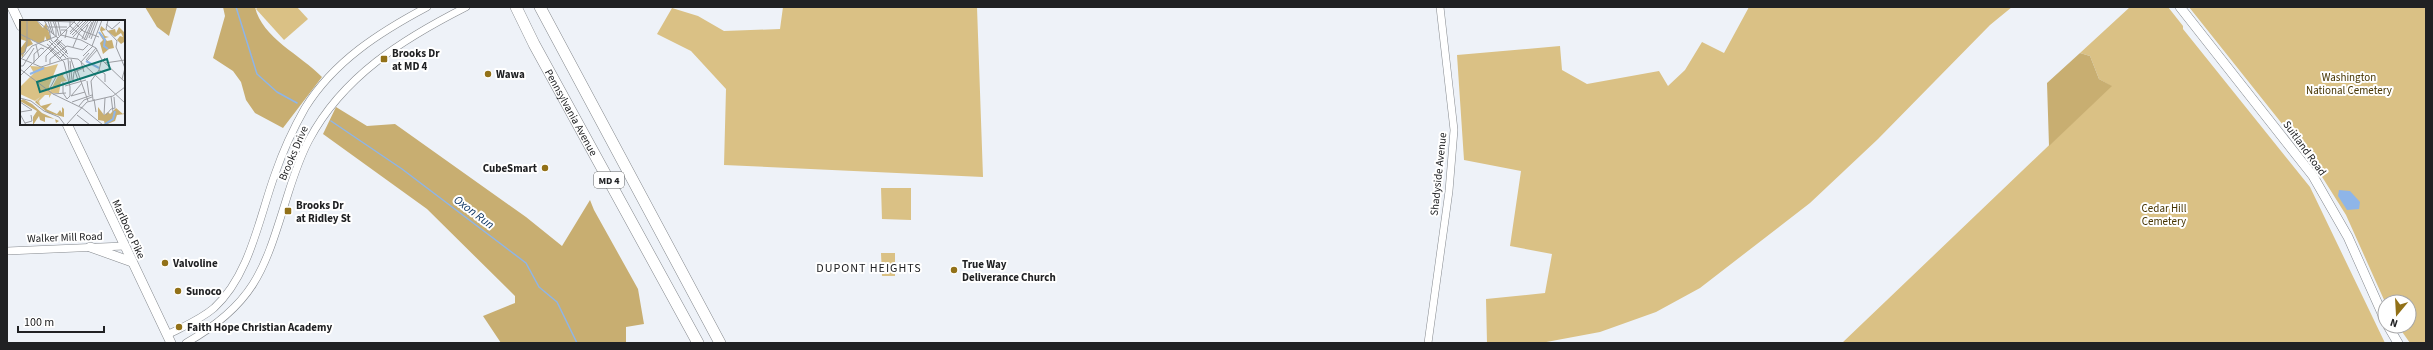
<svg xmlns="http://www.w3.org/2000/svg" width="2433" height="350" viewBox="0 0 2433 350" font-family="'Source Sans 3',sans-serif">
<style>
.green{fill:#dac185}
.forest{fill:#c8ae71}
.water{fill:#8eb5e8}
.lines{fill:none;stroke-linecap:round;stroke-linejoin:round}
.stream{stroke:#8eb5e8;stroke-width:1.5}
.minor-casing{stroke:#84888d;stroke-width:8}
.major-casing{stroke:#84888d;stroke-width:10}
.highway-casing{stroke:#84888d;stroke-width:12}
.minor{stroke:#fff;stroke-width:7}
.major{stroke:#fff;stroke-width:9}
.highway{stroke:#fff;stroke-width:11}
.poi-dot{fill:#927118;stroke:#fff;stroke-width:1.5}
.labels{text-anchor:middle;stroke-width:4;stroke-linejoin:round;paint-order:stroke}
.shield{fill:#fff;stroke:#636465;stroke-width:1}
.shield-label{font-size:10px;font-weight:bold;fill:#202123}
.poi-label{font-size:11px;font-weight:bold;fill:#202123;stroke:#fff;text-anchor:start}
.park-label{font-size:11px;fill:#463400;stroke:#fff}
.street-label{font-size:11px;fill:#202123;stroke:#fff}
.water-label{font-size:12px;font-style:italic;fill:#0e3563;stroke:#fff}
.neighbourhood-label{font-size:12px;letter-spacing:1px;fill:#202123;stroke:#fff}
.inset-river{fill:none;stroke:#8eb5e8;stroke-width:2}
.inset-road{fill:none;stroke:#9c9ea3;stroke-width:1}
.view{fill:#0f766e;fill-opacity:0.15;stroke:#0f766e;stroke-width:2}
.inset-edge{fill:none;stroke:#202123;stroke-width:2}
</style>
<rect width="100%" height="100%" fill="#eef2f8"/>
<!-- green -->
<g class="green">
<path d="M258,7h39l11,12 -24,21 -28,-31z"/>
<path d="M783,7h194l6,170 -259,-12 2,-76 -35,-38 -34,-17 15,-26 26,8 26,15 56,-2z"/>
<path d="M1749,7h263l-22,18 -112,114 -68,64 -110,85 -44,24 -56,20 -59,11h-54l-1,-44 59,-6 7,-39 -42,-8 11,-75 -57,-11 -7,-105 103,-9 2,24 25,14 72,-13 9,15 17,-16 17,-28 22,11z"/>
<path d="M2130,7h38l15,19v3l127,158 75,156h-543l269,-257 -12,-7 -9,-23 -10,-3z"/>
<path d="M2189,7h237v336h-16l-12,-17h11v-24h-24l-39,-87 -32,-51z"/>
<path d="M881,188h30v32l-29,-1z"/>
<path d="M881,253h14v23h-13z"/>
</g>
<!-- forest -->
<g class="forest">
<path d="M145,7h32l-8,29 -12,-9z"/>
<path d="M223,7h32c7,31 46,48 67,70l-39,51 -28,-15 -9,-13 -5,-18 -8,-11 -20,-13 12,-42z"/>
<path d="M2080,53l10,3 9,23 13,7 -63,60 -2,-63z"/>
<path d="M336,107l31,19 28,-2 131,93 36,29 28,-46 4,10 44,79 6,35 -18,3v16h-125l-18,-27 32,-13v-7l-88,-87 -104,-75z"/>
</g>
<!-- water -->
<path class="water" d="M2339,190l11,1 10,11 -1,7 -12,1 -9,-14z"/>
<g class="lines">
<!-- stream -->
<g class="stream">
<path d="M236,7l21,67 20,18 20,11"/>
<path d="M331,121l71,48 124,94 13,24 18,15 20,41"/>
</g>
<defs>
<g id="minor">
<path d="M7,251l117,-5"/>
<path d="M167,335c15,-8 33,-15 47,-27 36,-33 45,-90 61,-134 8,-23 18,-45 30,-66 29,-47 75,-76 122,-101"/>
<path d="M186,343c71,-40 79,-76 102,-149 6,-19 12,-37 21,-54 34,-64 94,-101 157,-133"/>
<path d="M1428,343l21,-152 5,-61 -14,-123"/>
</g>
<g id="major">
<path d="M12,7l9,19"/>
<path d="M2180,7l133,169 35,61 37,83"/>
<path d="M67,124l104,219"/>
<path d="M90,247l42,15"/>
<path d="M2388,326l10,17"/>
</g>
<g id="highway">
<path id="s1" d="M516,7l18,37 164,299"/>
<path d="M540,7l180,336"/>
</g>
</defs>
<!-- minor casing -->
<use href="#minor" class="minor-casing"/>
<!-- major casing -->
<use href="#major" class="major-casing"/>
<!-- highway casing -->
<use href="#highway" class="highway-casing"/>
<!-- minor -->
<use href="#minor" class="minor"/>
<!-- major -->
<use href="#major" class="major"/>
<!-- highway -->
<use href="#highway" class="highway"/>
</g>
<!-- markers -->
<g class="poi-dot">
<rect x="380" y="55" width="8" height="8" rx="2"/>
<circle cx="488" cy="74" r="4"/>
<circle cx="545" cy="168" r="4"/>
<rect x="284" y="207" width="8" height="8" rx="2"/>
<circle cx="165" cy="263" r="4"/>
<circle cx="954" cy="270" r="4"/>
<circle cx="178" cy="291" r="4"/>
<circle cx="179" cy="327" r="4"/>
</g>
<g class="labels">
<!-- shield labels -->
<rect class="shield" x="594" y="172" width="30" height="16" rx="3"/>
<g class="shield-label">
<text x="609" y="184">MD 4</text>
</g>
<!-- poi labels -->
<g class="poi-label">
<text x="392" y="57">Brooks Dr<tspan x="392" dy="13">at MD 4</tspan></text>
<text x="496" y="78">Wawa</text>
<text x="537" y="172" text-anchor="end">CubeSmart</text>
<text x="296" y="209">Brooks Dr<tspan x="296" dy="13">at Ridley St</tspan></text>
<text x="173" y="267">Valvoline</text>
<text x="962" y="268">True Way<tspan x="962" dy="13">Deliverance Church</tspan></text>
<text x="186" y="295">Sunoco</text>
<text x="187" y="331">Faith Hope Christian Academy</text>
</g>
<!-- park labels -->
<g class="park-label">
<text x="2349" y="81">Washington<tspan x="2349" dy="13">National Cemetery</tspan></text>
<text x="2164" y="212">Cedar Hill<tspan x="2164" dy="13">Cemetery</tspan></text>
</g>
<!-- street labels -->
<g class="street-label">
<text dy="4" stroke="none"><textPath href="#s1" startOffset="119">Pennsylvania Avenue</textPath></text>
<text transform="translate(2305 148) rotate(54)" y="4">Suitland Road</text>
<text transform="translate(293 153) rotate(-67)" y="4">Brooks Drive</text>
<text transform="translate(1438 174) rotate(-84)" y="4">Shadyside Avenue</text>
<text transform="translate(129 229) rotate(65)" y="4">Marlboro Pike</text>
<text transform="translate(65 237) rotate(-2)" y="4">Walker Mill Road</text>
</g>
<!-- water labels -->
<g class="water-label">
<text transform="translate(474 212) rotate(37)" y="4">Oxon Run</text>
</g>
<!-- neighbourhood labels -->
<g class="neighbourhood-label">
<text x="869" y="272">DUPONT HEIGHTS</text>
</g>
</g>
<!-- overview -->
<g transform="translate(20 20)">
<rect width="105" height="105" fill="#eef2f8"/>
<path d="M38,44l-9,22 1,5 8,-15 6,-3 -1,3 4,5 -6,1 -2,11h-7l-3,5v-3h-4l-6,6 1,3 -3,-3 3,-4 -5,4 -15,-7v-7l14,-14 -4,-7 16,1z" fill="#dac185"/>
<path d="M0,0h16l7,8 3,-5 5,16 -4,2 -2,-5 -1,5 -5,2 -9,-4 3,5 -6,3 -5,11 -2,-9 6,-8 -6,-2zM81,6l5,4 -4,1 3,5 4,1 -4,1 2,3 5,-1 2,8 -5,1 -6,5 -3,-11 3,-3 -5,-8 6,5 -4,-7zM99,7l5,5 1,17 -1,-7 -3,2 -4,-4 3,-4 3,1 -2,-4 -6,4 -8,-6 8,-2 1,4zM20,77l-3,4 4,5 11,-3 -6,6 11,5 3,-4 2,3v-6l2,2v8l-16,-4 -13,-11zM3,79l9,5 10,9 17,8 -3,2 -1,-4 -10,-2v5l-5,-2 -1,-4 -6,9v-8l4,-6 -17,-10zM78,87l6,8 4,-3 2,2 6,-6 7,6 2,-2v2l-8,1 -2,6 -10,4 -1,-4 -6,-1z" fill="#c8ae71"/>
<path class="inset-river" d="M79,12l6,8 -1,6 4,3M66,41l13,7M10,54l14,-6M85,104l8,-5 2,-8"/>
<path class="inset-road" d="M16,0l22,18M24,0l5,9 2,11 17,17M30,0l4,15M50,0v6l16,14M88,0l-2,9 11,12 -1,6 9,21 -3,11M24,1l30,1 9,9 16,6M28,1l4,12M33,1l3,8v8M35,1l4,15M38,1l3,14M86,4l6,5 8,-7M28,7h19M41,10h6l-2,8M50,12l11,-12M0,14l28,14M50,14l14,-14M41,15l20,5 15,8 6,12 23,22M52,15l15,-15M53,17l16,-17M69,18l7,-18M37,19l9,8M62,19l6,-14M71,19l7,-19M36,20l11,11 -7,7M64,20l8,-18M66,20l8,-20M29,21l17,17M35,21l13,13M27,24l13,11M16,25l3,12M72,26l10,-26M29,27l15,15 6,25v9l-3,3M53,27l6,-14 13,-13M28,28l12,12M0,35l5,-3 2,-9v-23M63,36l10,-10M0,38l21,9 28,-9 9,1 47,44M2,38l10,-12 25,-10M48,39l2,22M51,39l7,21M66,40l10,-12M50,41l2,19M67,41l10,-11M26,42v-6l16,-16M14,43v-9l7,-6 3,1M85,43l20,-3M30,44v-5l17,-13 16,4 5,-5M0,46h3l11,-18M0,49l33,25 29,14M57,50l11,31M79,50l6,4v8M64,52l-3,-10 8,-9M0,56l56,-56M53,60l1,-8 10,-4M67,61l2,14M43,62v11l4,6M45,66l21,-6M29,70l8,-15M33,74l13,-1M51,76l11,-13M51,76l14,-4M91,76l2,16M0,78l11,3 13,10 15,6 6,8M74,79l2,13M73,80l-2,-19 8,-11 2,-8 4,-4M0,82l12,8M52,82l20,-7M59,86l5,-6 8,-3M61,87l22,18M0,92l12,-2M0,94l6,11M57,95l13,10M84,95l1,-17M86,95l5,-6 4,-1 -1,-11M5,103l7,-2 -1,-6M47,104l20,-22 26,-6 12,-9"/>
<path class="view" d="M87,39l3,10 -70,23 -3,-10z"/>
<rect width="105" height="105" class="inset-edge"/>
</g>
<!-- border -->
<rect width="2433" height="350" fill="none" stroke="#202123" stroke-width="16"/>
<!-- north arrow -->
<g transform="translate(2397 314) rotate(198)"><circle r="19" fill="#ffffff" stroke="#a6a6a7"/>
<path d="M0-3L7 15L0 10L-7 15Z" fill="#927118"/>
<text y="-6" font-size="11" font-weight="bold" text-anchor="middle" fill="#202123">N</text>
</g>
<!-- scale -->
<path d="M18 326v6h86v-6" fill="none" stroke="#202123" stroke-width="2"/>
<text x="24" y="326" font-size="12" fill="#202123" stroke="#ffffff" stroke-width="3" paint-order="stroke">100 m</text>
</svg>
